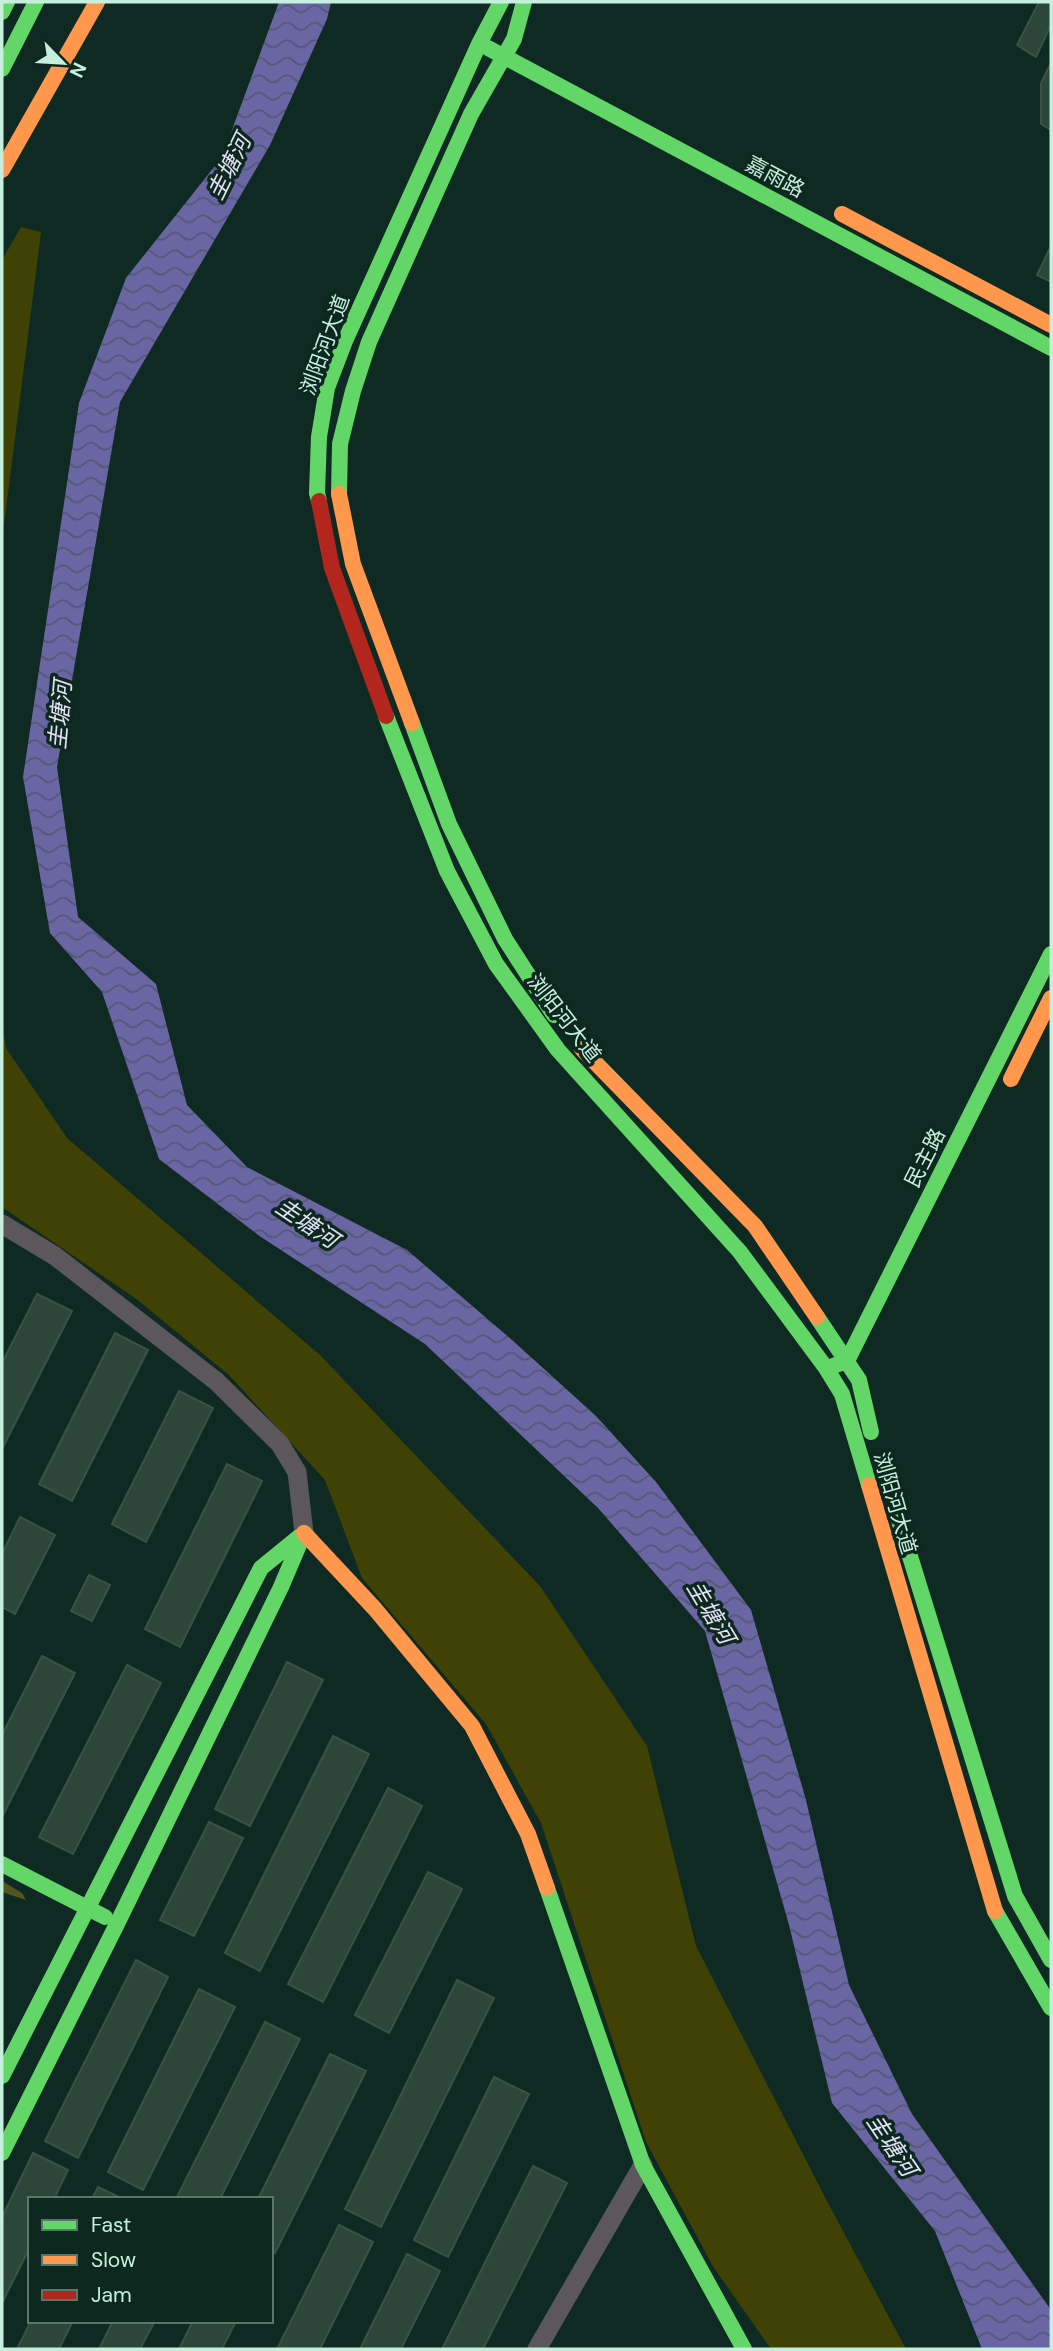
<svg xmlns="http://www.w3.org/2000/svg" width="1053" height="2351" viewBox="0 0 1053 2351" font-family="'DM Sans','Noto Sans SC',sans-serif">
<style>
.green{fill:#404105}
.forest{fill:url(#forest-crowns)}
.water{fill:url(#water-waves)}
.building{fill:#2c4639;stroke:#395245;stroke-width:2}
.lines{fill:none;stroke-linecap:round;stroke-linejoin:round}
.street{stroke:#5b575a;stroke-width:19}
.fast{stroke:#63d668;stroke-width:16}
.slow{stroke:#ff974d;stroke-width:16}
.jam{stroke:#b3261e;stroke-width:16}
.labels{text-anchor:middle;stroke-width:7;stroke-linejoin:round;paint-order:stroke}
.street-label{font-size:21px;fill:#c7efde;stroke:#0d281e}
.water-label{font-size:23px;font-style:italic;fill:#e1e1f5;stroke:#0d281e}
</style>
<defs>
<pattern id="forest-crowns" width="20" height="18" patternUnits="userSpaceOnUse" patternTransform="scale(1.75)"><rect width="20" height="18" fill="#53551e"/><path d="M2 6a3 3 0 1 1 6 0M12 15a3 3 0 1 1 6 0" fill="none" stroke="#6a6e3e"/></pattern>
<pattern id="water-waves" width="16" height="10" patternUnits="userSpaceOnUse" patternTransform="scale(1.75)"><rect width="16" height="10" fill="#6a66a4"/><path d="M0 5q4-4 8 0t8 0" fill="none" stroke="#535774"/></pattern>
</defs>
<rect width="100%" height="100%" fill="#0e2a22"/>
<!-- green -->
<g class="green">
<path d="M21,227l20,5 -39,309v-281z"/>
<path d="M2,1021l4,27 61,90 253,217 220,231 107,160 49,200 131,255 79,148h-135l-57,-81 -68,-126 -105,-319 -55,-99 -124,-146 -37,-98 -96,-105 -94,-77 -133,-91z"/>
</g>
<!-- forest -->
<path class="forest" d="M2,1881l20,12 4,7 -24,-8z"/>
<!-- water -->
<path class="water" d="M279,2h52l-4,17 -57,126 -150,257 -63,365 21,150 78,67 31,121 60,62 160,83 105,90 84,76 60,66 95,128 55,190 43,185 63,129 139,196v39h-69l-47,-118 -103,-128 -43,-178 -84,-294 -107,-123 -173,-164 -164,-107 -102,-78 -57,-167 -52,-59 -27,-156 56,-374 47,-125 96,-121z"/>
<!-- building -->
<g class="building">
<path d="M1039,2h12v23l-15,32 -19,-12z"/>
<path d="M1051,63v67l-10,-6v-41z"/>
<path d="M1051,246v36l-14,-7z"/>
<path d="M37,1294l35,17 -70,138v-86z"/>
<path d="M115,1333l33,17 -76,151 -33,-17z"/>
<path d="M179,1391l34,17 -67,134 -34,-18z"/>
<path d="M227,1464l35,17 -82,166 -35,-18z"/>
<path d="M20,1517l35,18 -40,79 -13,-7v-53z"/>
<path d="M89,1575l21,10 -18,36 -21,-10z"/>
<path d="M42,1656l33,17 -73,144v-82z"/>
<path d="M287,1662l36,18 -73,146 -35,-17z"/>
<path d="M127,1665l34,18 -88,171 -34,-17z"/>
<path d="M333,1736l36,18 -109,217 -35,-18z"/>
<path d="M388,1788l34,18 -99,196 -35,-18z"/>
<path d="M209,1822l34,16 -49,98 -34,-16z"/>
<path d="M428,1872l34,17 -73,144 -34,-18z"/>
<path d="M136,1960l32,17 -90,181 -33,-17z"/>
<path d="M457,1980l37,18 -113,229 -36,-18z"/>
<path d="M199,1989l36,18 -92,183 -35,-18z"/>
<path d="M265,2022l35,17 -80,160h-44z"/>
<path d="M330,2054l36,17 -91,182 -4,-2v-52h-13z"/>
<path d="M494,2077l35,17 -81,163 -34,-17z"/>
<path d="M33,2153l35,17 -14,29h-24v48l-28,56v-86z"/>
<path d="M533,2166l34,17 -84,166h-41z"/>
<path d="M98,2187l25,12h-31z"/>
<path d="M339,2225l34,17 -53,107h-43z"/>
<path d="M407,2254l33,17 -39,78h-41z"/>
<path d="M31,2321h42l-14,28h-42z"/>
<path d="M113,2321h42l-15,28h-41z"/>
<path d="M193,2321h43l-14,28h-43z"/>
</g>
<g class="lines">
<!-- street -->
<g class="street">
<path d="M2,1224l53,32 161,125 64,63 17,28 7,61"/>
<path d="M537,2349l106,-184"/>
</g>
<!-- fast -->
<g class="fast">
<path d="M2,12l5,-10"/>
<path d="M488,48l563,300"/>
<path d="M2,69l34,-67"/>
<path d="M339,494l1,-50 13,-53 16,-49 102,-228 43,-75 10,-37"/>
<path d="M319,501l-2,-8 2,-56 8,-49 18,-47 134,-297 22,-42"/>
<path d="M386,716l61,155 49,93 62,86 182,202 86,116 16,26 27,91"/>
<path d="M412,723l37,101 56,115 49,76"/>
<path d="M817,1317l42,63 12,52"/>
<path d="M833,1366l14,-5 204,-407"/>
<path d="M896,1511l119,385 36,64"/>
<path d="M2,1864l103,53"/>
<path d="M547,1888l96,277 101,184"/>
<path d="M995,1911l56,97"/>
<path d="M2,2076l259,-508 38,-31"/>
<path d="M2,2153l115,-229 164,-337 23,-54"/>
</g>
<!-- slow -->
<g class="slow">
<path d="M2,170l95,-168"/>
<path d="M842,214l209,111"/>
<path d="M339,494l14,70 59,159"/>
<path d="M582,1049l173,177 62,91"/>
<path d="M1011,1079l40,-81"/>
<path d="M869,1485l126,426"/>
<path d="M304,1533l71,76 97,117 56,108 19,54"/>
</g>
<!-- jam -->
<path class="jam" d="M319,501l13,67 54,148"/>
</g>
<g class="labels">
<!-- street labels -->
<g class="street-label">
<text transform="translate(775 177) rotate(28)" y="7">嘉雨路</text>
<text transform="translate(325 345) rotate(-70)" y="7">浏阳河大道</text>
<text transform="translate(564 1018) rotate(52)" y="7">浏阳河大道</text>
<text transform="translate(925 1158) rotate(-63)" y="7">民主路</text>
<text transform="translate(895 1503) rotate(74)" y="7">浏阳河大道</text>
</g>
<!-- water labels -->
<g class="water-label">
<text transform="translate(229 167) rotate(-64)" y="8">圭塘河</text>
<text transform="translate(60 715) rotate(-85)" y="8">圭塘河</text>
<text transform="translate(307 1223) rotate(34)" y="8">圭塘河</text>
<text transform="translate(711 1612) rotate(59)" y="8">圭塘河</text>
<text transform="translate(892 2145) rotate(56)" y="8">圭塘河</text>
</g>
</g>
<!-- border -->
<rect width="1053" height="2351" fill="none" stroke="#c7efde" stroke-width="7"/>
<!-- legend -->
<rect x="28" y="2197" width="245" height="126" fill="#0d281e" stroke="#57786b" stroke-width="2"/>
<rect x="42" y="2220" width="35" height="10" fill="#63d668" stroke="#57786b" stroke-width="2"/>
<text x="91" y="2232" font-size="21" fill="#c7efde">Fast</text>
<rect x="42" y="2255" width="35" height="10" fill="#ff974d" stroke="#57786b" stroke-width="2"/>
<text x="91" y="2267" font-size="21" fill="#c7efde">Slow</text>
<rect x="42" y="2290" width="35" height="10" fill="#b3261e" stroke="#57786b" stroke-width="2"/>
<text x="91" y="2302" font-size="21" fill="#c7efde">Jam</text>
<!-- north arrow -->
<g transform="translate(63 63) rotate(115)" stroke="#0d281e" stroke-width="5" paint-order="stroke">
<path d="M0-5L12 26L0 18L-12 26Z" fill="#c7efde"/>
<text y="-10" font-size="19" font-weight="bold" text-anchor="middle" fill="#c7efde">N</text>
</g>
</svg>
